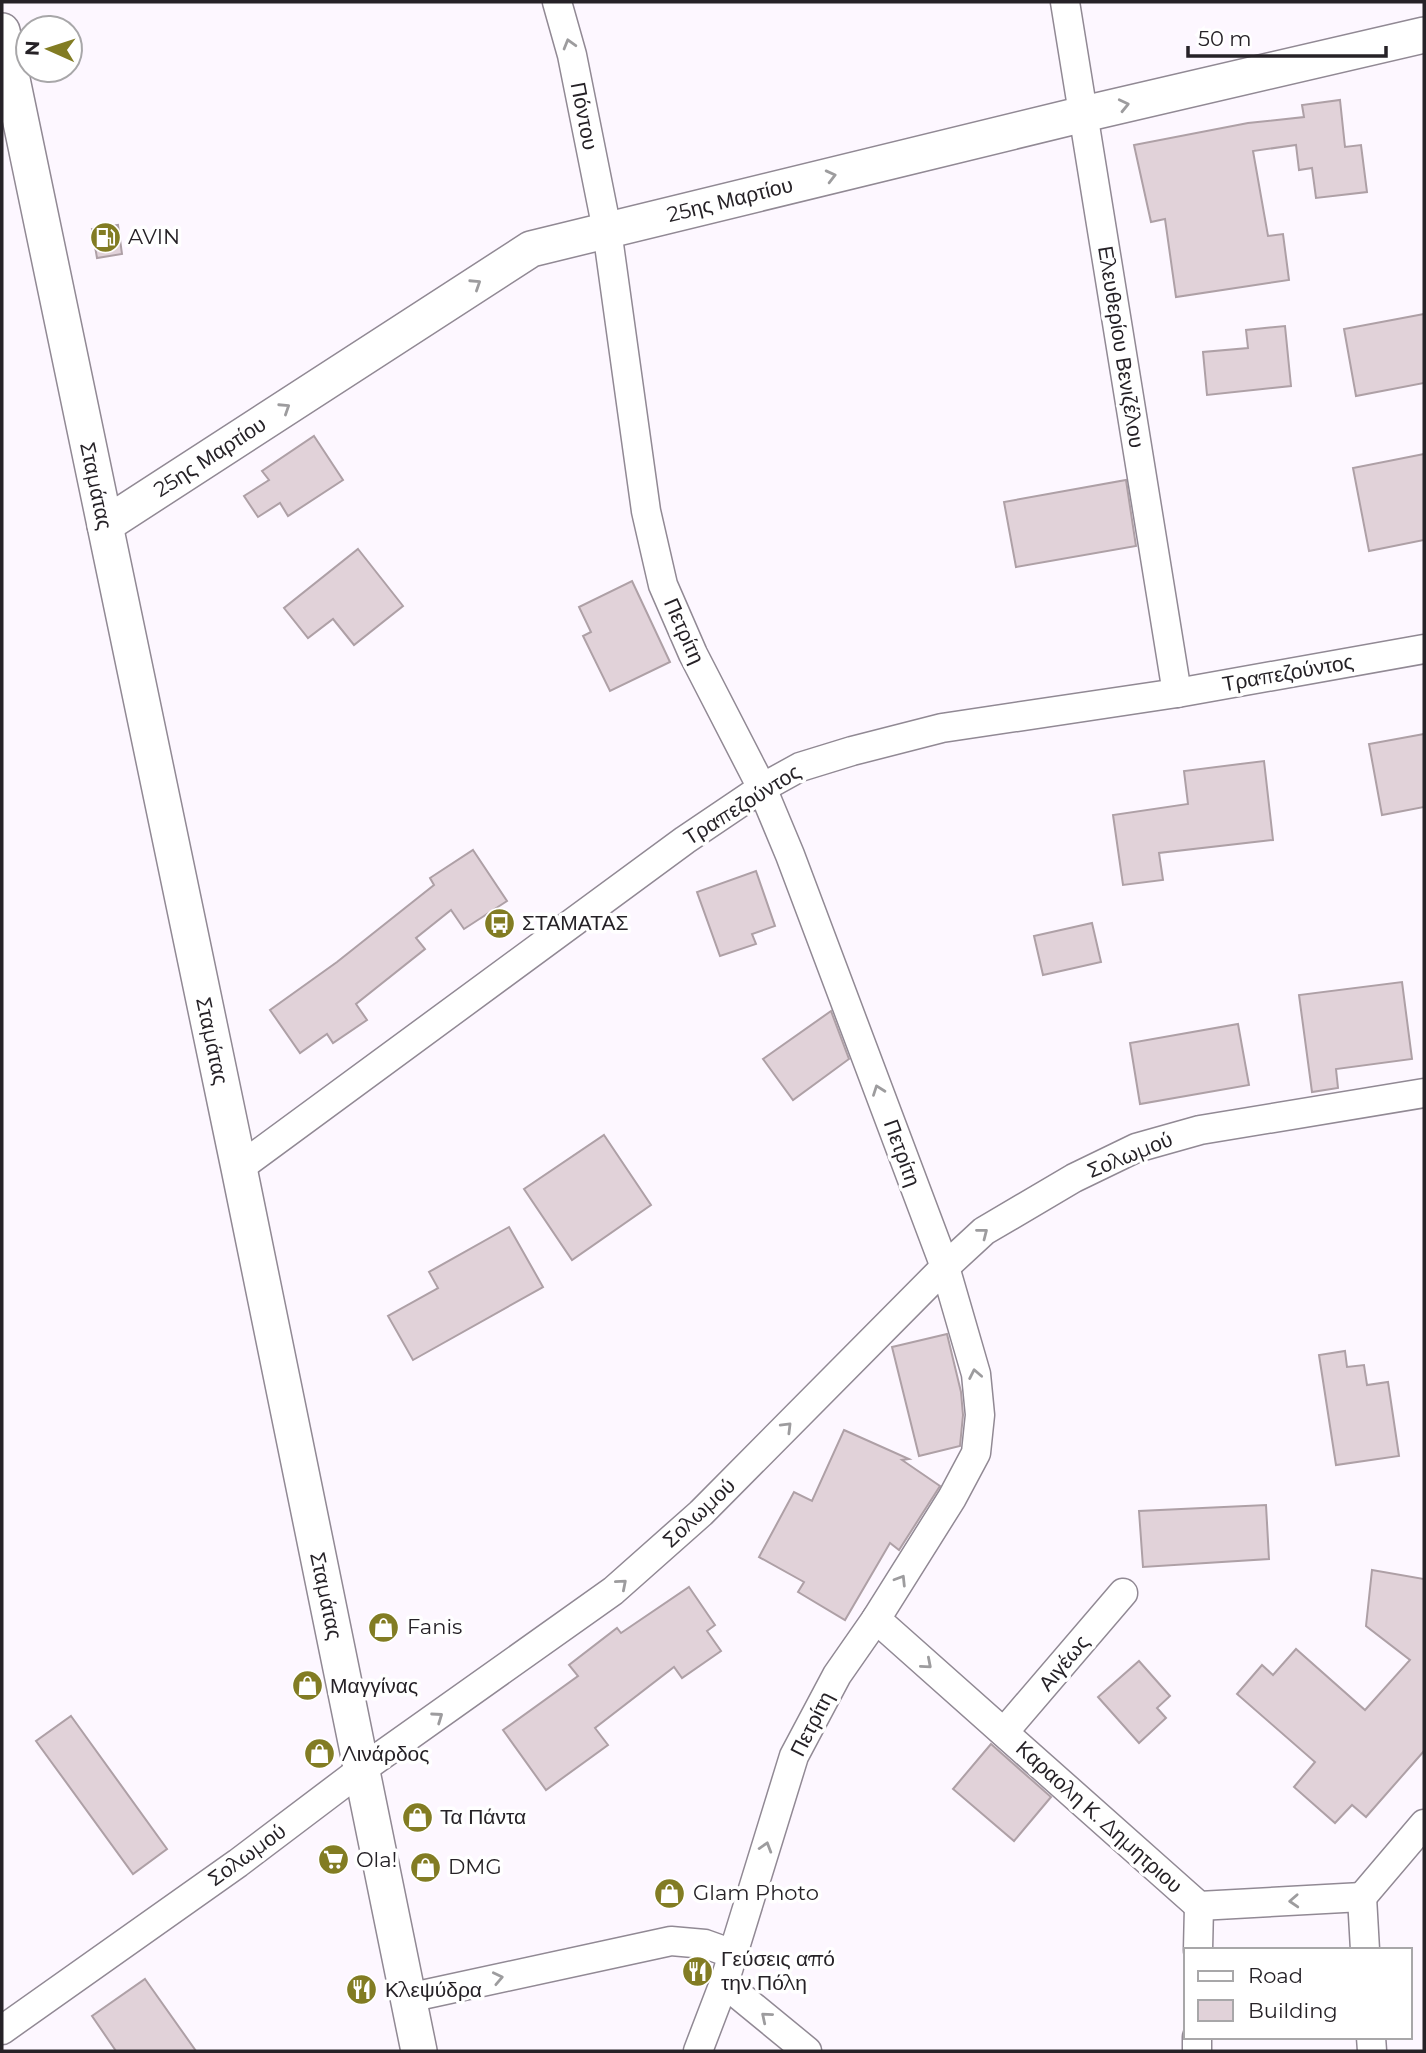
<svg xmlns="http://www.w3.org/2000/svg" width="1426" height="2053" viewBox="0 0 1426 2053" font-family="Montserrat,sans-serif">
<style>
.building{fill:#e1d2d9;stroke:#aea0a6;stroke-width:2}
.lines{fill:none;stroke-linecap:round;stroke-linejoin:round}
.minor-casing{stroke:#918994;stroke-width:31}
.tertiary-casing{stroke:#918994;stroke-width:38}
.minor{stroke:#fff;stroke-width:28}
.tertiary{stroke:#fff;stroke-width:35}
.oneway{stroke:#9d9c9e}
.labels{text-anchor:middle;stroke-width:7;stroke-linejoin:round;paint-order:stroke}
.street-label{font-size:21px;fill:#262227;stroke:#fff}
.poi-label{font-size:21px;fill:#262227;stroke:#fff;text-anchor:start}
</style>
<rect width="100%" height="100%" fill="#fdf7ff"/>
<!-- building -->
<g class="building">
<path d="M1340,100l5,47 16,-2 6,47 -51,6 -4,-30 -13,2 -3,-25 -43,6 15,85 15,-2 6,46 -113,17 -11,-78 -14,3 -17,-77 114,-22 56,-6 -2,-12z"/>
<path d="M118,225l4,29 -25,4 -5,-29z"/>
<path d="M1424,314v69l-68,13 -12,-67z"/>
<path d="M1285,326l6,60 -84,9 -4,-43 45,-4 -2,-18z"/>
<path d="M314,436l29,44 -55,36 -8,-13 -22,14 -14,-21 25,-16 -7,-9z"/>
<path d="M1424,454v86l-55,11 -16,-83z"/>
<path d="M1126,480l10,66 -120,21 -12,-65z"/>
<path d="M358,549l45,57 -49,39 -21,-26 -25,19 -24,-30z"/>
<path d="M632,581l38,81 -60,29 -27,-55 8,-4 -12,-25z"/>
<path d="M1424,734v73l-42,8 -13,-71z"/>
<path d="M1264,761l9,79 -114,13 4,27 -40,5 -10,-70 75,-11 -4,-33z"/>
<path d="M473,850l34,51 -43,28 -13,-19 -35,28 9,11 -69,55 11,16 -34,23 -6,-9 -27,19 -30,-43 67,-48 97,-77 -4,-7z"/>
<path d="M756,871l19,55 -23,8 4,10 -36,12 -23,-64z"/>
<path d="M1092,923l9,39 -58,13 -9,-39z"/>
<path d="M1402,982l10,77 -76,10 2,19 -26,4 -13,-97z"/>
<path d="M831,1011l18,48 -56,41 -30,-41z"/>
<path d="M1238,1024l11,61 -109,19 -10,-61z"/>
<path d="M604,1135l47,70 -79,55 -48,-71z"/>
<path d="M509,1227l34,60 -130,73 -25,-44 50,-28 -9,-16z"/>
<path d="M947,1334l14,58 2,23 -3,31 -41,10 -27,-109z"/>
<path d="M1345,1351l2,16 17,-2 3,20 21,-3 11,74 -63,9 -17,-110z"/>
<path d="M844,1430l65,29 -7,1 38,26 -41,64 -9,-7 -45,77 -47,-28 6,-10 -45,-25 35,-65 18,9z"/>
<path d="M1266,1505l3,54 -126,8 -4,-56z"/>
<path d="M1372,1570l52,9v172l-58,66 -14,-12 -17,18 -41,-36 21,-25 -78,-68 25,-29 11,10 23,-26 69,61 45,-50 -44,-34z"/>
<path d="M689,1587l26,38 -8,6 14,20 -39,27 -8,-11 -79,61 13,17 -62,45 -43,-60 75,-54 -9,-11 48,-37 4,5z"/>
<path d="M1139,1661l31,35 -13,12 9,10 -27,25 -41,-46z"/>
<path d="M71,1716l96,133 -34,25 -97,-133z"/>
<path d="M991,1744l60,53 -37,44 -61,-52z"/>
<path d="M145,1979l51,72h-80l-24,-35z"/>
</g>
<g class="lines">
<defs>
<g id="minor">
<path d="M557,2l15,53 35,175 39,281 17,74 30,69 69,134 28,67 155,412 31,107 4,41 -4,38 -24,45 -76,121 -39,56 -43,81 -70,227 -26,68"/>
<path d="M1065,2l112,691"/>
<path d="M239,1168l446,-328 77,-52 38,-21 52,-16 90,-23 235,-35 247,-44"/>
<path d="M876,1619l323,287 163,-9"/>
<path d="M1004,1732l119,-139"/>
<path d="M1362,1897l62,-73"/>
<path d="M1362,1897l3,53"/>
<path d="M1198,1950l1,-44"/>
<path d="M724,1983l83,68"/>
<path d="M408,1998l263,-57 34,3 28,10"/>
<path d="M2,2030l236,-167 123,-93 252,-179 88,-78 244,-246 39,-36 90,-53 62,-30 64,-18 224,-37"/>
<path d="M1371,2037l1,14"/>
<path d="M1197,2051v-14"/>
</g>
<g id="tertiary">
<path d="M2,31l237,1137 180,883"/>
<path d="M105,525l426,-276 553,-135 340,-79"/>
</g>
</defs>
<!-- minor casing -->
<use href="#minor" class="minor-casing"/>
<!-- tertiary casing -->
<use href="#tertiary" class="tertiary-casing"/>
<!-- minor -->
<use href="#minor" class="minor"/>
<!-- tertiary -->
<use href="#tertiary" class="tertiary"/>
</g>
<!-- one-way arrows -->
<defs><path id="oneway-chevron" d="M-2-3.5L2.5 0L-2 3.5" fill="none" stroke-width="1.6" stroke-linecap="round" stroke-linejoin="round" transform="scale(1.75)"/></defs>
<g class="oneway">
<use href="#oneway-chevron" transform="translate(569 44) rotate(-106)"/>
<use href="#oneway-chevron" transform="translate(1124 105) rotate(-13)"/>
<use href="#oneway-chevron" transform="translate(831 176) rotate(-14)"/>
<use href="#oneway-chevron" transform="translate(476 284) rotate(-33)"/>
<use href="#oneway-chevron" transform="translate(285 408) rotate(-33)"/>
<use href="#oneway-chevron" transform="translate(878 1090) rotate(-110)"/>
<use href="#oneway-chevron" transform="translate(983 1233) rotate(-38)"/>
<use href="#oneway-chevron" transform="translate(975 1374) rotate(-101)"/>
<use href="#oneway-chevron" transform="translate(787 1427) rotate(-45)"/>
<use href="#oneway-chevron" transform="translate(901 1580) rotate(-58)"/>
<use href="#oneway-chevron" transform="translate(622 1584) rotate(-41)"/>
<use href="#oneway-chevron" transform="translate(927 1664) rotate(41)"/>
<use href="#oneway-chevron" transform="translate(438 1717) rotate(-35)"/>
<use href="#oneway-chevron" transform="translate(766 1847) rotate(-73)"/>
<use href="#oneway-chevron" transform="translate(1294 1901) rotate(177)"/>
<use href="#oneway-chevron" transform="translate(498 1978) rotate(-12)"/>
<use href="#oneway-chevron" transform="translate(766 2017) rotate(-140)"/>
</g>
<!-- icons -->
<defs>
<symbol id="fuel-disc" viewBox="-11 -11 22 22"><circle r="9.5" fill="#827c23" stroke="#fff"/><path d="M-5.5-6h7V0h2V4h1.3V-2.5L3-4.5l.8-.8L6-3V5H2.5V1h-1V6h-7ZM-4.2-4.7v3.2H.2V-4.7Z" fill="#fff"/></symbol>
<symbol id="bus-disc" viewBox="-11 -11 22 22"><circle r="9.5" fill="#827c23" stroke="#fff"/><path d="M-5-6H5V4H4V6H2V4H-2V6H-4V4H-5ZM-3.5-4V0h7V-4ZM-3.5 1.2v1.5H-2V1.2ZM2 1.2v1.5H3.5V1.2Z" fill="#fff"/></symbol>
<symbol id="shop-disc" viewBox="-11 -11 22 22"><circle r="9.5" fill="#827c23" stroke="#fff"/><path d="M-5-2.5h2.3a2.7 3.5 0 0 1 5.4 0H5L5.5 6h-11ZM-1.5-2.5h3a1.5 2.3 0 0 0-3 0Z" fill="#fff"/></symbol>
<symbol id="supermarket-disc" viewBox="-11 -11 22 22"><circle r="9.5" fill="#827c23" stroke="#fff"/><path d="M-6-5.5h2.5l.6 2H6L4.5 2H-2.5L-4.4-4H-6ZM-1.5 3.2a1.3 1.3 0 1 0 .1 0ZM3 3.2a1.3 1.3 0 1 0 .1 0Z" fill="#fff"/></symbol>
<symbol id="restaurant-disc" viewBox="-11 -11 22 22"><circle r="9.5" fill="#827c23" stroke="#fff"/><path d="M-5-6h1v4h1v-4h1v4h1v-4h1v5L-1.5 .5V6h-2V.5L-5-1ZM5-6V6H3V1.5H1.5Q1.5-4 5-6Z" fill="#fff"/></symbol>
</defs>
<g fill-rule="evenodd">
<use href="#fuel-disc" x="88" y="220" width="35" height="35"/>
<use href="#bus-disc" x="482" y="906" width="35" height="35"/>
<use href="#shop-disc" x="366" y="1610" width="35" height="35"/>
<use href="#shop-disc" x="290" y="1668" width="35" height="35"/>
<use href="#shop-disc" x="302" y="1736" width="35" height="35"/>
<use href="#shop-disc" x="400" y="1800" width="35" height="35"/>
<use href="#supermarket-disc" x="316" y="1842" width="35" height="35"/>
<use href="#shop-disc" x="408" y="1850" width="35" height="35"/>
<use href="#shop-disc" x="652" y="1876" width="35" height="35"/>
<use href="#restaurant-disc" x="680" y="1954" width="35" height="35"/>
<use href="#restaurant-disc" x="344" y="1972" width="35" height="35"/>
</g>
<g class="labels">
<!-- street labels -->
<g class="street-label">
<text transform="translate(584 116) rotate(79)" y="7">Πόντου</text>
<text transform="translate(730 200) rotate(-14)" y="7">25ης Μαρτίου</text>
<text transform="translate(1121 347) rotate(81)" y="7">Ελευθερίου Βενιζέλου</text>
<text transform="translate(210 457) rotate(-33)" y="7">25ης Μαρτίου</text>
<text transform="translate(96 486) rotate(78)" y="7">Σταμάτας</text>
<text transform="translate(684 631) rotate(66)" y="7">Πετρίτη</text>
<text transform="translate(1288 673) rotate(-10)" y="7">Τραπεζούντος</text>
<text transform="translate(742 805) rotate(-32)" y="7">Τραπεζούντος</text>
<text transform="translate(212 1041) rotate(78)" y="7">Σταμάτας</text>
<text transform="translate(902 1153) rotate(70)" y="7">Πετρίτη</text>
<text transform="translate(1130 1155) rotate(-22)" y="7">Σολωμού</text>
<text transform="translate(699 1513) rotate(-43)" y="7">Σολωμού</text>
<text transform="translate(326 1596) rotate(78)" y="7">Σταμάτας</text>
<text transform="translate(1064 1663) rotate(-50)" y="7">Αιγέως</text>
<text transform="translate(812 1724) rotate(-63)" y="7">Πετρίτη</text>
<text transform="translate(1099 1817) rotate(42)" y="7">Καραολη Κ. Δημητριου</text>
<text transform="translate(247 1855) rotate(-36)" y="7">Σολωμού</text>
</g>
<!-- poi labels -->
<g class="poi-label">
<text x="128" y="244">AVIN</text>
<text x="522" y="930">ΣΤΑΜΑΤΑΣ</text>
<text x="407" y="1634">Fanis</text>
<text x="330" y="1693">Μαγγίνας</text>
<text x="342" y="1761">Λινάρδος</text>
<text x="440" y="1824">Τα Πάντα</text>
<text x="356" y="1867">Ola!</text>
<text x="448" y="1874">DMG</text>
<text x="693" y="1900">Glam Photo</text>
<text x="721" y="1966">Γεύσεις από<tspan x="721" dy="24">την Πόλη</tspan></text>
<text x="385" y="1997">Κλεψύδρα</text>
</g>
</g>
<!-- border -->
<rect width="1426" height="2053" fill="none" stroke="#262227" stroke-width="7"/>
<!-- legend -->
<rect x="1184" y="1948" width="228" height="91" fill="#ffffff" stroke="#a8a7a9" stroke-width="2"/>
<rect x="1198" y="1971" width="35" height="10" fill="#ffffff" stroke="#a8a7a9" stroke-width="2"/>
<text x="1248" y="1983" font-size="21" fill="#262227">Road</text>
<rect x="1198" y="2000" width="35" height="21" fill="#e1d2d9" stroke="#a8a7a9" stroke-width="2"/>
<text x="1248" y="2018" font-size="21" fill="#262227">Building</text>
<!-- north arrow -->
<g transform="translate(49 49) rotate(273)"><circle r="33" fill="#ffffff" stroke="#a8a7a9" stroke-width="2"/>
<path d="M0-5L12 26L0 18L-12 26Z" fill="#827c23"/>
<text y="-10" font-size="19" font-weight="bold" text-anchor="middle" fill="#262227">N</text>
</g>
<!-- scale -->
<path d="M1188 46v10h198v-10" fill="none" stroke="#262227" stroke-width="3.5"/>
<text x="1198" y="46" font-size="21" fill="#262227" stroke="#ffffff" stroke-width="5" paint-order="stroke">50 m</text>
</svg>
